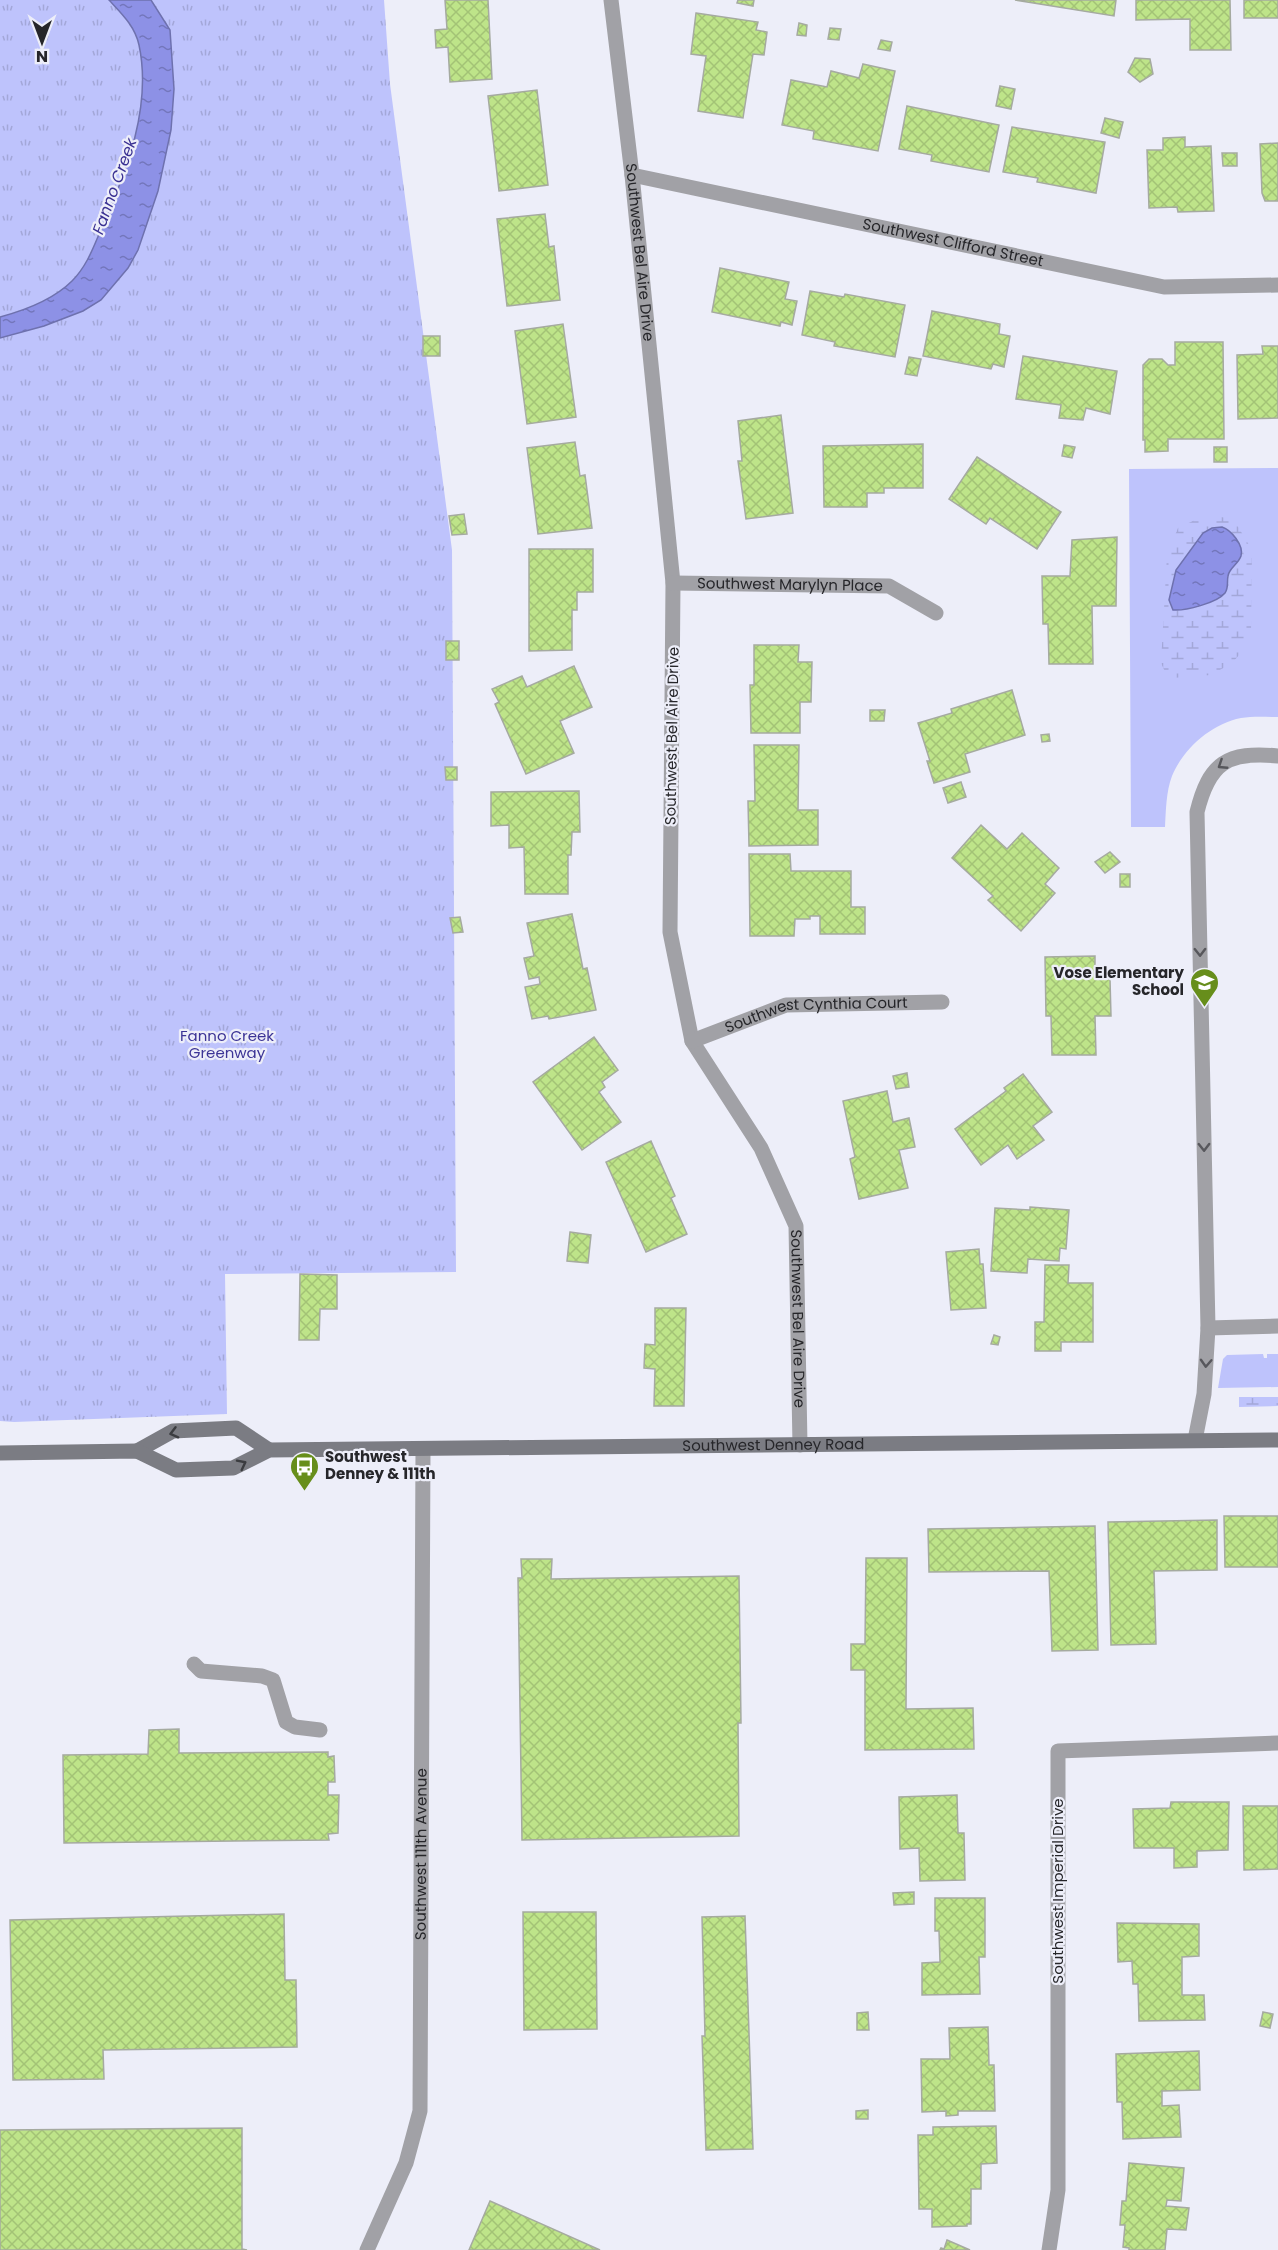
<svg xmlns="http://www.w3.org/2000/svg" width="1278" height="2250" viewBox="0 0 1278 2250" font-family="Poppins,sans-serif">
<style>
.green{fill:#bec3fc}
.wetland{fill:url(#wetland-marsh)}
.park{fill:url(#park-tufts)}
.water{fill:url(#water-ripples);stroke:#6e71ae;stroke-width:1.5}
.building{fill:url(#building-cross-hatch);stroke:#a5aaa0;stroke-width:1.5}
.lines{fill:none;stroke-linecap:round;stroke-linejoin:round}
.lane{stroke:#a1a1a6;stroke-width:15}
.street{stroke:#a1a1a6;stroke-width:15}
.secondary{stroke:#7b7c83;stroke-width:15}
.oneway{stroke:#57575c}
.oneway2{stroke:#3b3c40}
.labels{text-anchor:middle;stroke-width:4.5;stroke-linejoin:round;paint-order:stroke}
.street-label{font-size:15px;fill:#26262a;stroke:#edeef9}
.poi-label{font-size:15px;font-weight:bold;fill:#26262a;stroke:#edeef9;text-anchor:end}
.park-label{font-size:15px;fill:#3c3496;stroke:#edeef9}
.water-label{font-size:16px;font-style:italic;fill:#393092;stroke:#edeef9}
</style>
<defs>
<pattern id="wetland-marsh" width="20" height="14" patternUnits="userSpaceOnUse" patternTransform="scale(1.5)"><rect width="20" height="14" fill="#bec3fc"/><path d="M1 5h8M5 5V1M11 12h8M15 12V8" fill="none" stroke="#a3a7d8"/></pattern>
<pattern id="park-tufts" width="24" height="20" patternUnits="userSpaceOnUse" patternTransform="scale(1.5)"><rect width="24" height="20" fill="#bec3fc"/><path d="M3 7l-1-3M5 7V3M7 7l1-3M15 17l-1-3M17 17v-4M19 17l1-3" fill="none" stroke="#a3a7d8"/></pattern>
<pattern id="water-ripples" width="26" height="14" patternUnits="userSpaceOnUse" patternTransform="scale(1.5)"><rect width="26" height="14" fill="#8d91e6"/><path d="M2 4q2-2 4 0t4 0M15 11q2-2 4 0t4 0" fill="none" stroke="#7376bb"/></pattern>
<pattern id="building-cross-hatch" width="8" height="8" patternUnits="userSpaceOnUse" patternTransform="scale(1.5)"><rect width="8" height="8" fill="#bee489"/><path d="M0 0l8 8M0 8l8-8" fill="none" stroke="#a3c376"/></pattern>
</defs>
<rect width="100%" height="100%" fill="#edeef9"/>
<!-- green -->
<g class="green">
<path d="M1278,468v249c-12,0 -25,-1 -37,1 -30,6 -58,31 -69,58 -6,16 -6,34 -7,51h-34l-2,-358z"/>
<path d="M1263,1354l1,4h3v-4h11v33l-60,1 5,-29 4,-4z"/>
</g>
<!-- wetland -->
<g class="wetland">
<path d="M1214,516l13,2 10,7 15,25 -1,82 -3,13 -16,18 -21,12 -39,3 -5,-2 -6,-13 6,-108 11,-27 17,-8z"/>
<path d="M1239,1397h39v9l-39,1z"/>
</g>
<!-- park -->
<path class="park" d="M0,0h384l6,84 62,466 4,722 -231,2 2,140 -213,8 -14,-1z"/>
<!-- water -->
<g class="water">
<path d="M109,0h42l19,30 4,59 -3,41 -13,61 -20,59 -10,18 -27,32 -18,11 -39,15 -44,12v-21c26,-7 53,-17 72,-36 16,-16 22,-36 31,-56 24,-55 49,-119 36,-180 -4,-19 -18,-32 -30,-45z"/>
<path d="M1222,527c9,3 22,18 19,29 -2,6 -8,10 -11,15 -5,7 0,15 -5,22 -8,10 -40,18 -52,17l-4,-10 7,-30 27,-37 9,-5z"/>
</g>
<!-- building -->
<g class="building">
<path d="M445,0h43l4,79 -42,3 -2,-35 -12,1 -1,-18 12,-1z"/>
<path d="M738,0h16l-1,6 -16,-3z"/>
<path d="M1015,0h101l-2,16z"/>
<path d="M1136,0h94l1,50h-41v-31l-54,1z"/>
<rect x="1244" y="0" width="34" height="18"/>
<path d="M696,13l62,9 -2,8 11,2 -3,23 -11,-1 -10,64 -45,-7 8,-55 -15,-2z"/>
<path d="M799,23l8,2 -1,11 -9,-1z"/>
<path d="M830,28l11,1 -2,11 -11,-1z"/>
<path d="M881,40l11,2 -2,9 -12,-2z"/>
<path d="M1135,58l15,1 3,15 -13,8 -12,-10z"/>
<path d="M863,64l32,7 -17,80 -65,-12 1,-8 -32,-6 9,-45 36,7 4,-16 28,7z"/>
<path d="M1000,86l15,3 -4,20 -15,-3z"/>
<path d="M537,90l11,95 -49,6 -11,-95z"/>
<path d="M907,106l92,19 -10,47 -58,-11 1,-6 -33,-6z"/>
<path d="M1105,118l18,4 -4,16 -18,-5z"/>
<path d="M1012,127l93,15 -9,51 -59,-11 1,-4 -35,-6z"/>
<path d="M1185,137v10l26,-1 3,65 -36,1 -1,-5 -28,1 -2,-58h16v-12z"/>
<path d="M1278,143v58h-13l-3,-8 -2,-49z"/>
<path d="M1222,153h15v13h-14z"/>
<path d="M545,214l4,33 5,-1 6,54 -53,6 -10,-87z"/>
<path d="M720,268l69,14 -4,17 12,2 -5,24 -11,-3 -1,4 -68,-14z"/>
<path d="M810,291l34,6 1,-3 60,11 -10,52 -61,-11 1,-4 -33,-7z"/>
<path d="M932,311l68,13 -1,10 11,2 -6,31 -11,-3 -2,5 -68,-13z"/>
<path d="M563,324l13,93 -49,7 -12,-93z"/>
<rect x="423" y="336" width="17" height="20"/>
<path d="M1175,342h48l1,97h-56v12l-23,1v-12h-2v-75l6,-6h13l6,6h7z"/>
<path d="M1262,346h16v72l-40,1 -1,-64 26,-1z"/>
<path d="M1023,356l94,15 -7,43 -24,-6 -3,12 -24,-2 2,-13 -45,-6z"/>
<path d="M909,357l12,2 -4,17 -12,-2z"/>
<path d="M781,415l12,98 -47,6 -8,-58h4l-4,-40z"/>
<path d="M575,442l5,34 5,-1 7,53 -54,6 -11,-86z"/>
<path d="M923,444v44h-39v5h-17v14h-43l-1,-61z"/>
<path d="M1064,445l11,2 -3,11 -10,-2z"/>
<rect x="1214" y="447" width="13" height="15"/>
<path d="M977,457l84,55 -24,37 -47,-31 -4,6 -37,-25z"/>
<path d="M464,514l3,20 -15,1 -3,-19z"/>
<path d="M1117,537l-1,69h-24l1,58h-44l-1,-40h-5l-1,-48h28l2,-36z"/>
<path d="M529,549h64v43h-16v18h-5v40l-43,1z"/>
<rect x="446" y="641" width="13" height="19"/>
<path d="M754,645h45l-1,17h14l-1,40h-11v31h-49l-1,-48h4z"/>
<path d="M574,666l18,41 -32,14 14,32 -48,21 -31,-70 4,-2 -7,-13 30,-13 5,11z"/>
<path d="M1012,690l13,45 -60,19 5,18 -36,11 -7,-22h3l-12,-38 34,-10 -1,-4z"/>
<path d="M870,710h15l-1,11h-14z"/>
<path d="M1049,734l1,7 -8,1 -1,-7z"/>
<path d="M754,745h45l-1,65h20v35l-69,1 -1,-45h7z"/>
<path d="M445,767h12v13h-11z"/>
<path d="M961,782l5,15 -18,6 -5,-15z"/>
<path d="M579,791l1,41h-8l-1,23h-3v39h-43l-1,-47 -15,1v-23l-18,1v-34z"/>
<path d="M981,825l26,24 15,-16 37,35 -14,16 10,9 -34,38 -33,-31 5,-4 -41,-38z"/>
<path d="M1110,852l10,10 -15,11 -10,-11z"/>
<path d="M749,854h41l1,17h60v36h14v27h-45v-18h-10v3h-15l-1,17h-44z"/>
<rect x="1120" y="874" width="10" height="13"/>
<path d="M572,914l11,55 4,-1 9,42 -47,9 -1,-3 -16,3 -7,-32 15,-3 -1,-7 -10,2 -5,-21 10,-2 -7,-33z"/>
<path d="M460,917l3,15 -10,1 -3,-15z"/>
<path d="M1095,956v23h15l1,37h-16l1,39h-44l-1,-39h-5l-1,-59z"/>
<path d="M594,1037l24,33 -16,12 3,5 -6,5 22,30 -39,28 -49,-68z"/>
<path d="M907,1073l2,14 -13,2 -3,-13z"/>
<path d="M1023,1074l29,38 -19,14 11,14 -27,19 -9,-14 -27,20 -26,-36 51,-38 -2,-3z"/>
<path d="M887,1091l6,31 16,-4 6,29 -16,3 9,38 -49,11 -9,-40 5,-2 -12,-56z"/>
<path d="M651,1141l24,55 -4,2 16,36 -41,18 -40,-90z"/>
<path d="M1030,1207l39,3 -3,39 -6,-1 -1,13 -31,-2 -1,14 -36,-2 4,-63 35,2z"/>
<path d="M570,1232l21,3 -3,28 -21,-2z"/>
<path d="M979,1249l1,15h3l3,44 -35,2 -5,-58z"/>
<path d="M1045,1265h24l-1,18h25v59h-32v9h-26v-29h9z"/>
<path d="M300,1274l37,1v34h-17l-1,31h-20z"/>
<path d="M655,1308h31l-2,98h-30l1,-37 -11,-1 1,-24 10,1z"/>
<path d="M994,1335l6,2 -2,8 -7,-1z"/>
<path d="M1224,1516h54v51h-53z"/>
<path d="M1217,1520v50l-63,1 2,73 -45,1 -3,-123z"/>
<path d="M1095,1526l3,124 -46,1 -3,-80 -120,1 -1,-43z"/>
<path d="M866,1558h41l-1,151 67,-1 1,41 -109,1v-80h-14v-26h14z"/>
<path d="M521,1559h31l-1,20 188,-3 2,147h-3l1,113 -217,4 -4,-262h4z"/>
<path d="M179,1729v24l149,-1v5l6,-1 1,26h-7v13h11l-1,38 -10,1 1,6 -265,3 -1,-88 85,-1 1,-24z"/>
<path d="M957,1795l1,38h6l1,47 -45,1 -1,-33 -19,1 -1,-52z"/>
<path d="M1171,1802h58l-1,48 -31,1v16l-23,1v-20h-40l-1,-39 37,-1z"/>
<path d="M1243,1806h35v63l-34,1z"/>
<path d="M914,1892v12l-20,1 -1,-12z"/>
<path d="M935,1898h50v59h-6l1,37 -58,1v-32l18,-1 -1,-31h-4z"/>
<path d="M523,1912h73l1,117 -73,1z"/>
<path d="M284,1914l1,66h11l1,67 -194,3 1,29 -91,1 -3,-160z"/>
<path d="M745,1916l8,233 -47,1 -4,-114h3l-3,-119z"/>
<path d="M1117,1923l82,1v32l-17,1v38h22l1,25 -66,1 -1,-37h-5l-1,-23 -14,1z"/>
<path d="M868,2012l1,18h-12v-17z"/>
<path d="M1263,2012l10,2 -3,14 -10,-2z"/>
<path d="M988,2027l1,38h5l1,46h-37v4l-12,1v-5l-24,1 -1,-53h29l-1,-31z"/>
<path d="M1199,2051l1,39 -38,1v15l17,-1 2,32 -58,2 -1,-37h-5l-1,-48z"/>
<path d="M868,2110v9h-12v-8z"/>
<path d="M996,2126l1,37 -16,1v25h-10v35h-4v2l-35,1v-18h-13l-1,-74h15v-8z"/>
<path d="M242,2128v121l5,1h-247v-120z"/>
<path d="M1129,2163l55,5 -3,33 -14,-1 -1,6 23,2 -3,22 -19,-1 -2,21h-36v-2l-6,-1 2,-22h-5l2,-24h4z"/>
<path d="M490,2201l110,49h-131z"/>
<path d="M947,2240l23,10h-30l1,-2 3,1z"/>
</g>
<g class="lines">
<!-- lane -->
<g class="lane">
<path d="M1208,1328l70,-2"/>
<path d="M1195,1440l9,-46 4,-66 -11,-516c12,-49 30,-61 81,-56"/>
<path d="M194,1664l7,7 61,5 11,4 13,42 9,5 25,3"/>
</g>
<!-- street -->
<g class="street">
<path id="s1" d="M611,0l21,175 41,408 -3,349 22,109 69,107 35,78 4,219"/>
<path id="s2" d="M632,175l532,112 114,-2"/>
<path id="s3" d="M673,583l216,3 47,27"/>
<path id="s4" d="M692,1041l94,-36 156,-3"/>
<path id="s5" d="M367,2250l39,-87 14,-52 3,-662"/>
<path d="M1049,2250l9,-60v-439l220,-8"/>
</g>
<!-- secondary -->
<g class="secondary">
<path d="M137,1451l36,-20 63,-3 33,22"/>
<path id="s6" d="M0,1453l137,-2 39,19 57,-2 36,-18 1009,-10"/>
</g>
</g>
<!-- one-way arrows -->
<defs><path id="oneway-chevron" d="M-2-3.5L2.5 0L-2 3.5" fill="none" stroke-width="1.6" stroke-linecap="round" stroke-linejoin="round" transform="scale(1.5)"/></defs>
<g class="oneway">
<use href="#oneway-chevron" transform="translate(1222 765) rotate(147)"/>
<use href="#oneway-chevron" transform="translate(1200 952) rotate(89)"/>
<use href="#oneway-chevron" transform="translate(1204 1147) rotate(89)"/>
<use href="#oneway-chevron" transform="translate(1206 1363) rotate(93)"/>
</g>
<g class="oneway2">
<use href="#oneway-chevron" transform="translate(174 1433) rotate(165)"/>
<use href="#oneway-chevron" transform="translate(242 1464) rotate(-27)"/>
</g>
<!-- icons -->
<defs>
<symbol id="school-pin" viewBox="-11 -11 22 30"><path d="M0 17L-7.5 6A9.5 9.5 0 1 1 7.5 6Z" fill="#678e1b" stroke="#edeef9"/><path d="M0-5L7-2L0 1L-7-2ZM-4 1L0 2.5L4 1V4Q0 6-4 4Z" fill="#fff"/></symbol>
<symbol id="bus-pin" viewBox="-11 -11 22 30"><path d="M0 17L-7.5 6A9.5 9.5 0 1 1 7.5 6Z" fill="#678e1b" stroke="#edeef9"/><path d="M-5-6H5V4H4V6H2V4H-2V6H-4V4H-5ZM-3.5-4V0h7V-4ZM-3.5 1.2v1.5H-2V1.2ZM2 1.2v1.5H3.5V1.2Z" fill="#fff"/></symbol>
</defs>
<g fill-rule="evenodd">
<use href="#school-pin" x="1188" y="966" width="33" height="45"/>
<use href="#bus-pin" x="288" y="1450" width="33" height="45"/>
</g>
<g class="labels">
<!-- street labels -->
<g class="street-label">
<text dy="5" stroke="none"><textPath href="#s2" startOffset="328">Southwest Clifford Street</textPath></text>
<text dy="5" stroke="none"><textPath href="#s1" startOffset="254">Southwest Bel Aire Drive</textPath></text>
<text dy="5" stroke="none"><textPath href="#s3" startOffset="117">Southwest Marylyn Place</textPath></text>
<text transform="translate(672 736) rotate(-89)" y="5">Southwest Bel Aire Drive</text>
<text dy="5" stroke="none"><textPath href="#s4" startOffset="129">Southwest Cynthia Court</textPath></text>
<text dy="5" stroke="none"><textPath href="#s1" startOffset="1352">Southwest Bel Aire Drive</textPath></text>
<text dy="5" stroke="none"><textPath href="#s6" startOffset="782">Southwest Denney Road</textPath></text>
<text dy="5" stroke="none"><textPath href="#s5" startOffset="406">Southwest 111th Avenue</textPath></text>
<text transform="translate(1058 1891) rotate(-90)" y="5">Southwest Imperial Drive</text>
</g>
<!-- poi labels -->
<g class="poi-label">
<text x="1184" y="978">Vose Elementary<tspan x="1184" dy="17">School</tspan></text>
<text x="325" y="1462" text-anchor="start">Southwest<tspan x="325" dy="17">Denney &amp; 111th</tspan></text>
</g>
<!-- park labels -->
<g class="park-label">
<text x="227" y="1041">Fanno Creek<tspan x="227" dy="17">Greenway</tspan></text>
</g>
<!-- water labels -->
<g class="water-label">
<text transform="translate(114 186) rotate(-70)" y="6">Fanno Creek</text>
</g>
</g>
<!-- north arrow -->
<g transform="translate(42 42) rotate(180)" stroke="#edeef9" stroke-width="4.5" paint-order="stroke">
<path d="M0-4.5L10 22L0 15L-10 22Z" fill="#26262a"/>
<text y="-9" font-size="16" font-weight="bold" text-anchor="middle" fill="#26262a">N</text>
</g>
</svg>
